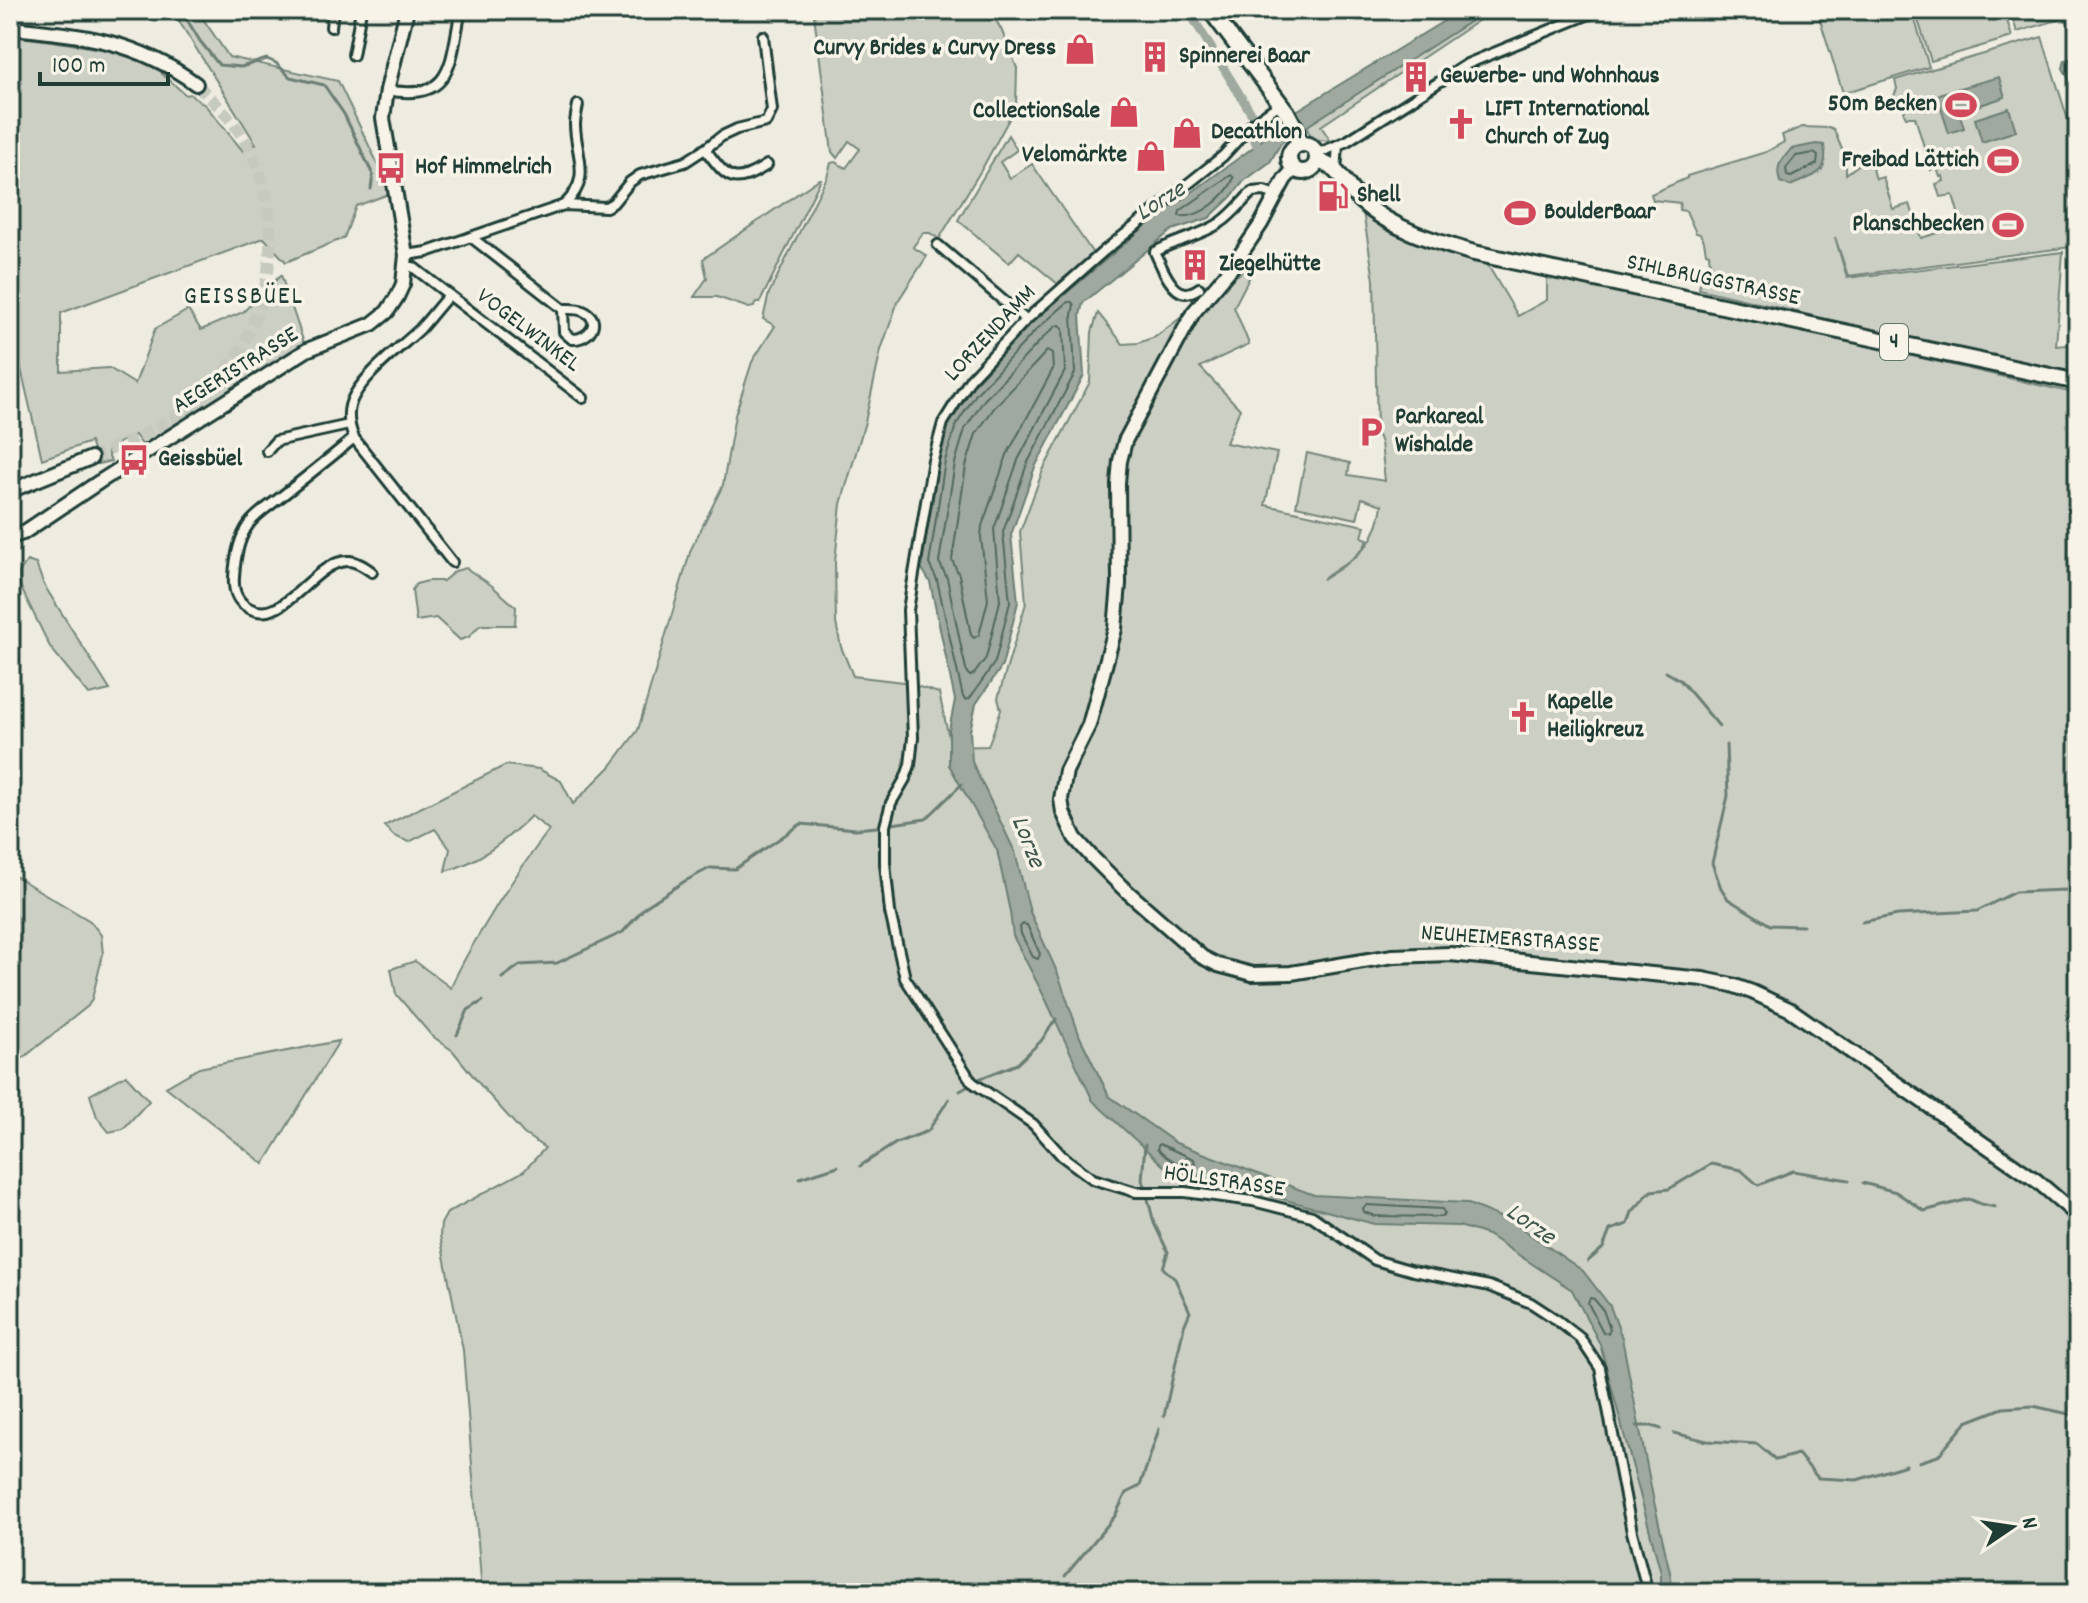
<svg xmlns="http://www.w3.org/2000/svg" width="2088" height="1603" font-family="Dekko,sans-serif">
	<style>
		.green { fill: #cccfc4; stroke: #76867c; stroke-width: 2 }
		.water { fill: #9fa99f; stroke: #6c7e74; stroke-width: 2 }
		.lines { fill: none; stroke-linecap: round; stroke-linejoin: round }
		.shore { stroke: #52685f; stroke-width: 2 }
		.stream { stroke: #6c7e74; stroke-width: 3 }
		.canal { stroke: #9fa99f; stroke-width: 9 }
		.secondary-tunnel { stroke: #c5c9be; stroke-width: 12; stroke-dasharray: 12 6; stroke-linecap: butt }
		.street-casing { stroke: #1f3d34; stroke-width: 14 }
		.secondary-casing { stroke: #1f3d34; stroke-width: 18 }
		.primary-casing { stroke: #1f3d34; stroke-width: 20 }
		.street { stroke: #f7f3e8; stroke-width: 8 }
		.secondary { stroke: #f7f3e8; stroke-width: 12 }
		.primary { stroke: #f7f3e8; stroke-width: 14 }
		.labels { text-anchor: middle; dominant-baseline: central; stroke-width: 7; stroke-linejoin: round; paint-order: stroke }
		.shield { fill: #f7f3e8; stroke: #60746a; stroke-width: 2 }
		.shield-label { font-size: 22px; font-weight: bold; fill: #1f3d34 }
		.poi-label { font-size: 24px; font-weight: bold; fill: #1f3d34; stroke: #f7f3e8; text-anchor: start }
		.street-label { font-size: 24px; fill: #1f3d34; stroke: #f7f3e8 }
		.water-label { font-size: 26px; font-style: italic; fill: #3f584f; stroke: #f7f3e8 }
		.neighbourhood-label { font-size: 26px; letter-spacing: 2px; fill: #1f3d34; stroke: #f7f3e8 }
	</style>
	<rect width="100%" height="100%" fill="#eeece1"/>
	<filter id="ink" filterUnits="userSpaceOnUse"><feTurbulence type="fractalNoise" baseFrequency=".0125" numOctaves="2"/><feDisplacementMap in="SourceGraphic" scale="16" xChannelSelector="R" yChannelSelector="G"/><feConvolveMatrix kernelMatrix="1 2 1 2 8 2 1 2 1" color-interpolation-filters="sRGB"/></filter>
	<g filter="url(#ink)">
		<g class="green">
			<path d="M172,10h25l32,47 109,24 49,102 2,11 -33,12 -12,32 -58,24 -22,-24 -203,75v58l48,-3 26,16 20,-55 33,-19 13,20 42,-18 38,-37 24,71 -128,87 -34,13 -8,-11 -27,13v7l3,6 -13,3 -8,-22 -48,17 -24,-103 -8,-11v-309l42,5 61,10 47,17 2,6 24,21 4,-1 16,12 37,45 13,-7z"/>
			<path d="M817,10h173l11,19 16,39 -1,38 -33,61 -44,72 -9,-6h-7l-10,14 14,9 -29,45 -17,49 -16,72 -24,82 -6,58 1,61 5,24 12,29 50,6 36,11 12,54 37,-1 13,-36 -3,-12 28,-95 -6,-71 23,-62 47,-88 2,-50 6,-19 25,31 15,-1 17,-6 104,-78 -25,48 15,37 -49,23 40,42 -14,34 51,10 -12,52 100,21 -3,11 6,2c-8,20 -31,28 -46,41 33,-21 54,-32 60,-75l-20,-7 -5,21 -61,-13 11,-53 43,10 -2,12 37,6 -4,-38 -4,-10 -3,-153 -11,-68 45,27 78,23 32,54 29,-16v-24l148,30 383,88v1199h-1596l-19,-243 -23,-114 1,-12 6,-11 77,-42 21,-23 -21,-14 -42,-47 -29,-36 -22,-16 -35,-41 -5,-25 24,-8 36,27c7,-19 18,-37 29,-55 21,-36 44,-70 69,-103l-18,-14c-24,23 -52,47 -86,55l5,-22 -15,-20 -26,13 -15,-6 -10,-10 122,-61 33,4 22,12 12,23 37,-37 28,-37 53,-181 32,-64 12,-70 17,-53 23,-36 -12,-7 6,-26 58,-116 4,-14 4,-1 11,6 14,-19 -11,-8 -12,17 -5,-6 -18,-137z"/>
			<path d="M1488,10h6l-173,116 9,14c-12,2 -20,-2 -24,-14z"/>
			<path d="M1817,10h95l17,57 -86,26z"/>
			<path d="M1915,10h89l8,27 -81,24z"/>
			<path d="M2010,10h68v4l-61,18z"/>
			<path d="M2042,37l32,102 4,-1v108l-230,30 -13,-39 12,41 216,-26 -7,94 22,-2v34l-379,-89 2,-11h8l5,-3 -2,-10h-2l-1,-11 -3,-1 -2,-12 -4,-7 -4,-1 -10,-22 -7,-1 1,-7 -27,-3 -2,-6 36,-16v-2l79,-24 18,-10 -2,-7 20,-8 27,1 5,2 12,29v15l23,-17 7,22 7,-2 10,32 17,-5 11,34 41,-12 -9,-31 -13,2 -4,-13 8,-3 -1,-5 -3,1 -4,-12 -5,5 -16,-53h-9l-2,-4 3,-11 -14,-4 4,-9 -2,-9z"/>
			<path d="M1008,135l9,15 -17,12 10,16 22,-14 60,88 -2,5 -31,25v3l-40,-33 -10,11 -51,-43z"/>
			<path d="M819,179h2l-61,123h-4l-2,5 -5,1 -32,-11h-23l13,-19 -4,-19z"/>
			<path d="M27,561l9,3 8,21 66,105 -21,5 -39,-48 -29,-59 -3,-14z"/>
			<path d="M466,568l25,17 25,22 -1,18h-35l-11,12 -9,3 -24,-22 -20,3 -4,-31 4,-6 12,-3h15l12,-10z"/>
			<path d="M10,873l80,48 11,14 2,19 -11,45 -4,7 -70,56 -8,3z"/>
			<path d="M339,1041l-75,123 -98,-77 33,-19z"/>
			<path d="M126,1075l23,26 -26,28 -14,3 -12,-15 -7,-22z"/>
		</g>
		<g class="water">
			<path d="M1462,10h26l-207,133 -11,19 -26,19 -13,16 -22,21 -37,12 -89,73 -3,12 4,60 -49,92 -24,68 7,67 -16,64 -26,38 -6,27 2,31 43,90 15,60 28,62 22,63 29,59 67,47 138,52 152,8 48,20 69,48 27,35 12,32 31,159 18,80 1,16h-11v-20l-61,-229 -28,-54 -84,-55 -29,-9 -85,-2 -209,-57 -72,-66 -47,-101 -33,-64 -3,-24 -13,-62 -48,-85v-35l6,-30 -25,-118 -9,-15 16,-108 12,-38 21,-32 60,-65 113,-96 108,-79 47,-39z"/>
			<path d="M2078,58v55l-6,-28 -9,-17 2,-8z"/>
			<path d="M1999,77l6,20 -46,15 5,16 -15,5 -12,-37 5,-3z"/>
			<path d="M2009,108l7,23 -34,11 -7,-23z"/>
			<path d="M1816,144l8,1c6,31 -9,29 -34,41l-10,-4c-5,-17 1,-20 11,-33z"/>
		</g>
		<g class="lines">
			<g class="shore">
				<path d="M1814,153l4,3 -1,8 -26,13 -4,-1 -1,-8 10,-12z"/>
				<path d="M1231,175l3,3c-8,19 -34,41 -55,38l1,-5z"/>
				<path d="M1068,302h4l2,3 -2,10 3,58 -48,91 -24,68 7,70 -15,60 -25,36 -4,2 -3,-3 -26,-117 -8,-16 16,-103 11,-36 20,-31 60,-64z"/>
				<path d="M1060,325l3,3 2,43 -47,89 -24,69 6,72 -14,57 -12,16 -4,2 -3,-3 -4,-17 -16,-78 -8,-16 16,-99 10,-34 19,-29 59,-62 13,-12z"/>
				<path d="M1047,351l5,3 1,15 -46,86 -25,71 -1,11 7,63 -9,35 -5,3 -3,-3 -12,-60 -7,-15 14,-94 10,-32 18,-26z"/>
				<path d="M1023,924l4,1 13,29 -2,5 -5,-2 -12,-23 -1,-7z"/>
				<path d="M1159,1144l35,15 1,5c-13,4 -28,-5 -38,-15z"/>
				<path d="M1367,1205l75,4 3,5 -3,3 -67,-1 -11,-4 -1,-4z"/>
				<path d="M1590,1298l4,1 9,11 7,19 -2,4 -5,-1 -15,-29z"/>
			</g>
			<g class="stream">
				<path d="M181,10l19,31 19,24 22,2 26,-8 9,4 14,14 34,8 20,29 29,61 -2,14"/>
				<path d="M1666,672l14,8 39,46"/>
				<path d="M1726,745l2,51 -16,67 9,25 7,11 42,26 33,1"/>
				<path d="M892,824l34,-5 36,-35"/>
				<path d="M1862,922l36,-7 79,-4 38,-19 50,-2 13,12"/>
				<path d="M502,978l18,-13 37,-2 66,-31 22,-25 40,-26 25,-13 25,1 66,-45 55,5 21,-2"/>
				<path d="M457,1035l11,-25 15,-9"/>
				<path d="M979,1079l38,-15 24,-23 15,-22"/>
				<path d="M960,1091l7,-4"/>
				<path d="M860,1166l36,-23 32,-12 21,-32"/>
				<path d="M800,1178l38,-12"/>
				<path d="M1863,1183l33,9 28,19 45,-12 12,5 14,3"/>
				<path d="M1144,1185l-2,-5 3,-35"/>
				<path d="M1148,1199l6,24 14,29 -5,16 12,11 15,33 -6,14 -20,90"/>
				<path d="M1588,1261l15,-13 7,-18 18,-6 4,-12 19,-21 18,-2 42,-25 30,6 17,15 35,-14 56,9"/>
				<path d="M1637,1426h15l9,3"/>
				<path d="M1674,1433l33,8 50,3 19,16 22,-6 20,24 39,2 49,-15"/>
				<path d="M1919,1462l19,-6 29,-34 36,-14 30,-2 36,8"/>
				<path d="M1065,1576l50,-60 11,-23 14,-7 19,-57"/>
			</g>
			<g class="canal">
				<path d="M1188,10l63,103"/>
				<path d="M1260,150l-6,-11 2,-7 4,-4 31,-4"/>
			</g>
			<path class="secondary-tunnel" d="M91,458c36,-16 76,-32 107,-58 70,-61 93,-165 52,-250 -13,-26 -33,-46 -54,-66"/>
			<defs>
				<g id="street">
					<path d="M331,27l2,-17"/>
					<path d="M353,55l8,-45"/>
					<path d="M387,90c68,13 63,-30 74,-80"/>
					<path d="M1281,103l-27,19 -31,34 -119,95 -78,69 -55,58 -28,45 -10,37 -25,150 5,128 -3,27 -5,14 -14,24 -6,23v37l5,49 15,66 67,104 61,42 29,32 31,23 43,13h49l68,9 59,15 63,44 38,11 76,15 42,17 26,17 23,18 20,30 32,164 16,61"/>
					<path d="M705,149c23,30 27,38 62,16"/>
					<path d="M1317,154l30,-13 120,-77 132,-54"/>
					<path d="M1336,172l2,-27"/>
					<path d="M564,205c29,-27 12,-47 11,-80 0,-7 2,-14 3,-20"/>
					<path d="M471,237l92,72 1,23 8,7c18,1 31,-20 11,-28 -6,-3 -13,-2 -20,-2"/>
					<path d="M938,245l88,75"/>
					<path d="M406,255l21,-3 137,-47 42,2 7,-4 17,-21 10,-7 45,-13 20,-13 17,-13 15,-7 29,-7 6,-12 -9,-74"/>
					<path d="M405,267h8l170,131"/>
					<path d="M1199,288c-3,2 -9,5 -13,5 -15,0 -26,-30 -31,-41 21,-12 45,-16 65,-29 12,-8 22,-21 32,-31l12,-1 12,4"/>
					<path d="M354,438l98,124"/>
					<path d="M267,451l9,-10 73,-16"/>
					<path d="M372,572c-7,-5 -14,-10 -22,-11 -36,-3 -65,67 -101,47 -12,-6 -16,-18 -15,-31 1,-18 4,-38 15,-53 8,-11 22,-19 33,-28 24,-19 48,-38 72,-58 -6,-14 -8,-28 0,-42 13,-24 46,-48 66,-67 10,-11 19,-23 29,-34"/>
				</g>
				<g id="secondary">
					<path d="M10,28c72,7 126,12 186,56"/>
					<path d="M1294,169l-9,10 -24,45 -29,43 -39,46 -68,128 -5,20 -2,22 1,101 -4,45 -26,96 -23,46 -5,28 2,13 12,26 16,18 31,31 80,70 16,8 34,9 39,-1 102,-17 57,-2 253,25 29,6 20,7 39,18 246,171 41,35"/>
					<path d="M10,491l81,-33"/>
					<path d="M10,537l13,-4 76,-51 208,-132 65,-26 15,-12 10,-15 6,-13 3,-29 -23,-137 4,-28 20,-80"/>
				</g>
				<g id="primary">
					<path d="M1210,10l77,102 9,17 3,15"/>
					<circle cx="1303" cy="158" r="14"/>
					<path d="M1318,161c24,7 27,27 44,41 32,28 72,39 112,51l604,129"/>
				</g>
			</defs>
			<use href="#street" class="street-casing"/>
			<use href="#secondary" class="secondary-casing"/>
			<use href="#primary" class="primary-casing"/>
			<use href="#street" class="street"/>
			<use href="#secondary" class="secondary"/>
			<use href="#primary" class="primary"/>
		</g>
	</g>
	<defs>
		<symbol id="shop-bare" viewBox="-9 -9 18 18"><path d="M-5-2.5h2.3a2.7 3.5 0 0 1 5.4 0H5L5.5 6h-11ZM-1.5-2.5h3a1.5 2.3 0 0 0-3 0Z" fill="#d1495b" stroke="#f7f3e8" stroke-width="2.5" paint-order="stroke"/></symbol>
		<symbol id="building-bare" viewBox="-9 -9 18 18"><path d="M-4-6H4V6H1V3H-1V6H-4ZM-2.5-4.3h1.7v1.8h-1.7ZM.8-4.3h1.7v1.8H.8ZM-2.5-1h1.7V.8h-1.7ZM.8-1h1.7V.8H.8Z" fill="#d1495b" stroke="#f7f3e8" stroke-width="2.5" paint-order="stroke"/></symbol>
		<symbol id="stadium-bare" viewBox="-9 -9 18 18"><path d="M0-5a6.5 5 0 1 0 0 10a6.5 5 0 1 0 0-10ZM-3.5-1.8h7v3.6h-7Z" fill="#d1495b" stroke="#f7f3e8" stroke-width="2.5" paint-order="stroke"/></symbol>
		<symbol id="church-bare" viewBox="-9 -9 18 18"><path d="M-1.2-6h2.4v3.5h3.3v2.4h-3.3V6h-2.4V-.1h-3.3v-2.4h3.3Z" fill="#d1495b" stroke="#f7f3e8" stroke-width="2.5" paint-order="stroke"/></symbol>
		<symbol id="bus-bare" viewBox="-9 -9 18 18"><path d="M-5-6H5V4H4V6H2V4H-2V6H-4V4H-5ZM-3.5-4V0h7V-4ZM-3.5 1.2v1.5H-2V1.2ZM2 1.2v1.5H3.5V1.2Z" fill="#d1495b" stroke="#f7f3e8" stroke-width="2.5" paint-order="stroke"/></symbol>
		<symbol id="fuel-bare" viewBox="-9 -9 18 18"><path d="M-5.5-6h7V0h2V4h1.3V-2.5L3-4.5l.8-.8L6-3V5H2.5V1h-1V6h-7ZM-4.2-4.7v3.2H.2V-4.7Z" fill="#d1495b" stroke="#f7f3e8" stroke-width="2.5" paint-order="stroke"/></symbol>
		<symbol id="parking-bare" viewBox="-9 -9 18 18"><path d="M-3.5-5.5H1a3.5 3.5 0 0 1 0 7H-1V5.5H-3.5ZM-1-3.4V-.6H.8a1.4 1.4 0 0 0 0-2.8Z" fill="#d1495b" stroke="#f7f3e8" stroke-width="2.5" paint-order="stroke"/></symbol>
	</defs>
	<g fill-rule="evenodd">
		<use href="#shop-bare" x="1058" y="27" width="44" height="44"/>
		<use href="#building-bare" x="1133" y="35" width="44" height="44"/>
		<use href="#building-bare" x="1394" y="55" width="44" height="44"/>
		<use href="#stadium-bare" x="1939" y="83" width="44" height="44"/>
		<use href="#shop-bare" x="1102" y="90" width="44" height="44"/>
		<use href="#church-bare" x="1439" y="102" width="44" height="44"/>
		<use href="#shop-bare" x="1165" y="111" width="44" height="44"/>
		<use href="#shop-bare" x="1129" y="134" width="44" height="44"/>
		<use href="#stadium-bare" x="1981" y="139" width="44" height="44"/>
		<use href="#bus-bare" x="369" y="146" width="44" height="44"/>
		<use href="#fuel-bare" x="1311" y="174" width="44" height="44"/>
		<use href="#stadium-bare" x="1498" y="191" width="44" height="44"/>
		<use href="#stadium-bare" x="1986" y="203" width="44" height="44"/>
		<use href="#building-bare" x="1173" y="243" width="44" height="44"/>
		<use href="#parking-bare" x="1349" y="410" width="44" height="44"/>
		<use href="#bus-bare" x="112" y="438" width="44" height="44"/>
		<use href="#church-bare" x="1501" y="695" width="44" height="44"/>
	</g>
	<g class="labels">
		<rect class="shield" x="1880" y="324" width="28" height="36" rx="6"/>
		<g class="shield-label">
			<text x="1894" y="342">4</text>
		</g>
		<g class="poi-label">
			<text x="1056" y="49" text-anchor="end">Curvy Brides &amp; Curvy Dress</text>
			<text x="1179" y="57">Spinnerei Baar</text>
			<text x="1440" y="77">Gewerbe- und Wohnhaus</text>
			<text x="1937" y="105" text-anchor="end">50m Becken</text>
			<text x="1485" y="110">LIFT International<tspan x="1485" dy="28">Church of Zug</tspan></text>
			<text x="1100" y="112" text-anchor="end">CollectionSale</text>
			<text x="1211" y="133">Decathlon</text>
			<text x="1127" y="156" text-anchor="end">Velomärkte</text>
			<text x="1979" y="161" text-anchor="end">Freibad Lättich</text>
			<text x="415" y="168">Hof Himmelrich</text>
			<text x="1357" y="196">Shell</text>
			<text x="1544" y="213">BoulderBaar</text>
			<text x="1984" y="225" text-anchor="end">Planschbecken</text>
			<text x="1219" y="265">Ziegelhütte</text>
			<text x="1395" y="418">Parkareal<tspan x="1395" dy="28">Wishalde</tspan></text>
			<text x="158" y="460">Geissbüel</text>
			<text x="1547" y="703">Kapelle<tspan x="1547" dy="28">Heiligkreuz</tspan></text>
		</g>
		<g class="street-label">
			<text transform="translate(1713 281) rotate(12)">SIHLBRUGGSTRASSE</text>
			<text transform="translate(528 331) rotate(37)">VOGELWINKEL</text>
			<text transform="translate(991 334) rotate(-47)">LORZENDAMM</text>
			<text transform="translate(236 371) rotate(-32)">AEGERISTRASSE</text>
			<text transform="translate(1510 940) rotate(4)">NEUHEIMERSTRASSE</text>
			<text transform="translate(1224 1182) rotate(8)">HÖLLSTRASSE</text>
		</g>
		<g class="water-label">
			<text transform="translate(1161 202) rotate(-32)">Lorze</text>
			<text transform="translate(1027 842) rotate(69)">Lorze</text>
			<text transform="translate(1530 1225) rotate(35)">Lorze</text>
		</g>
		<g class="neighbourhood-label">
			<text x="244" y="297">GEISSBÜEL</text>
		</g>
	</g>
	<rect width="2088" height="1603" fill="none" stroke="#f7f3e8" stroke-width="40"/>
	<rect x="20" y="20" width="2048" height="1563" fill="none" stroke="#1f3d34" stroke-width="3" filter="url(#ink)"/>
	<g transform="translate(2012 1527) rotate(77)" stroke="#f7f3e8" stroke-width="6" paint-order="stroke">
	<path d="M0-6L14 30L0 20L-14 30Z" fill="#1f3d34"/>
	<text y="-12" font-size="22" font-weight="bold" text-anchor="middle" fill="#1f3d34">N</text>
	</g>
	<path d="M40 72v12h128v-12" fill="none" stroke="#1f3d34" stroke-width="4"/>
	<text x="52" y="72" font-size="24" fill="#1f3d34" stroke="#f7f3e8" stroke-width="6" paint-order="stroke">100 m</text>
</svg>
